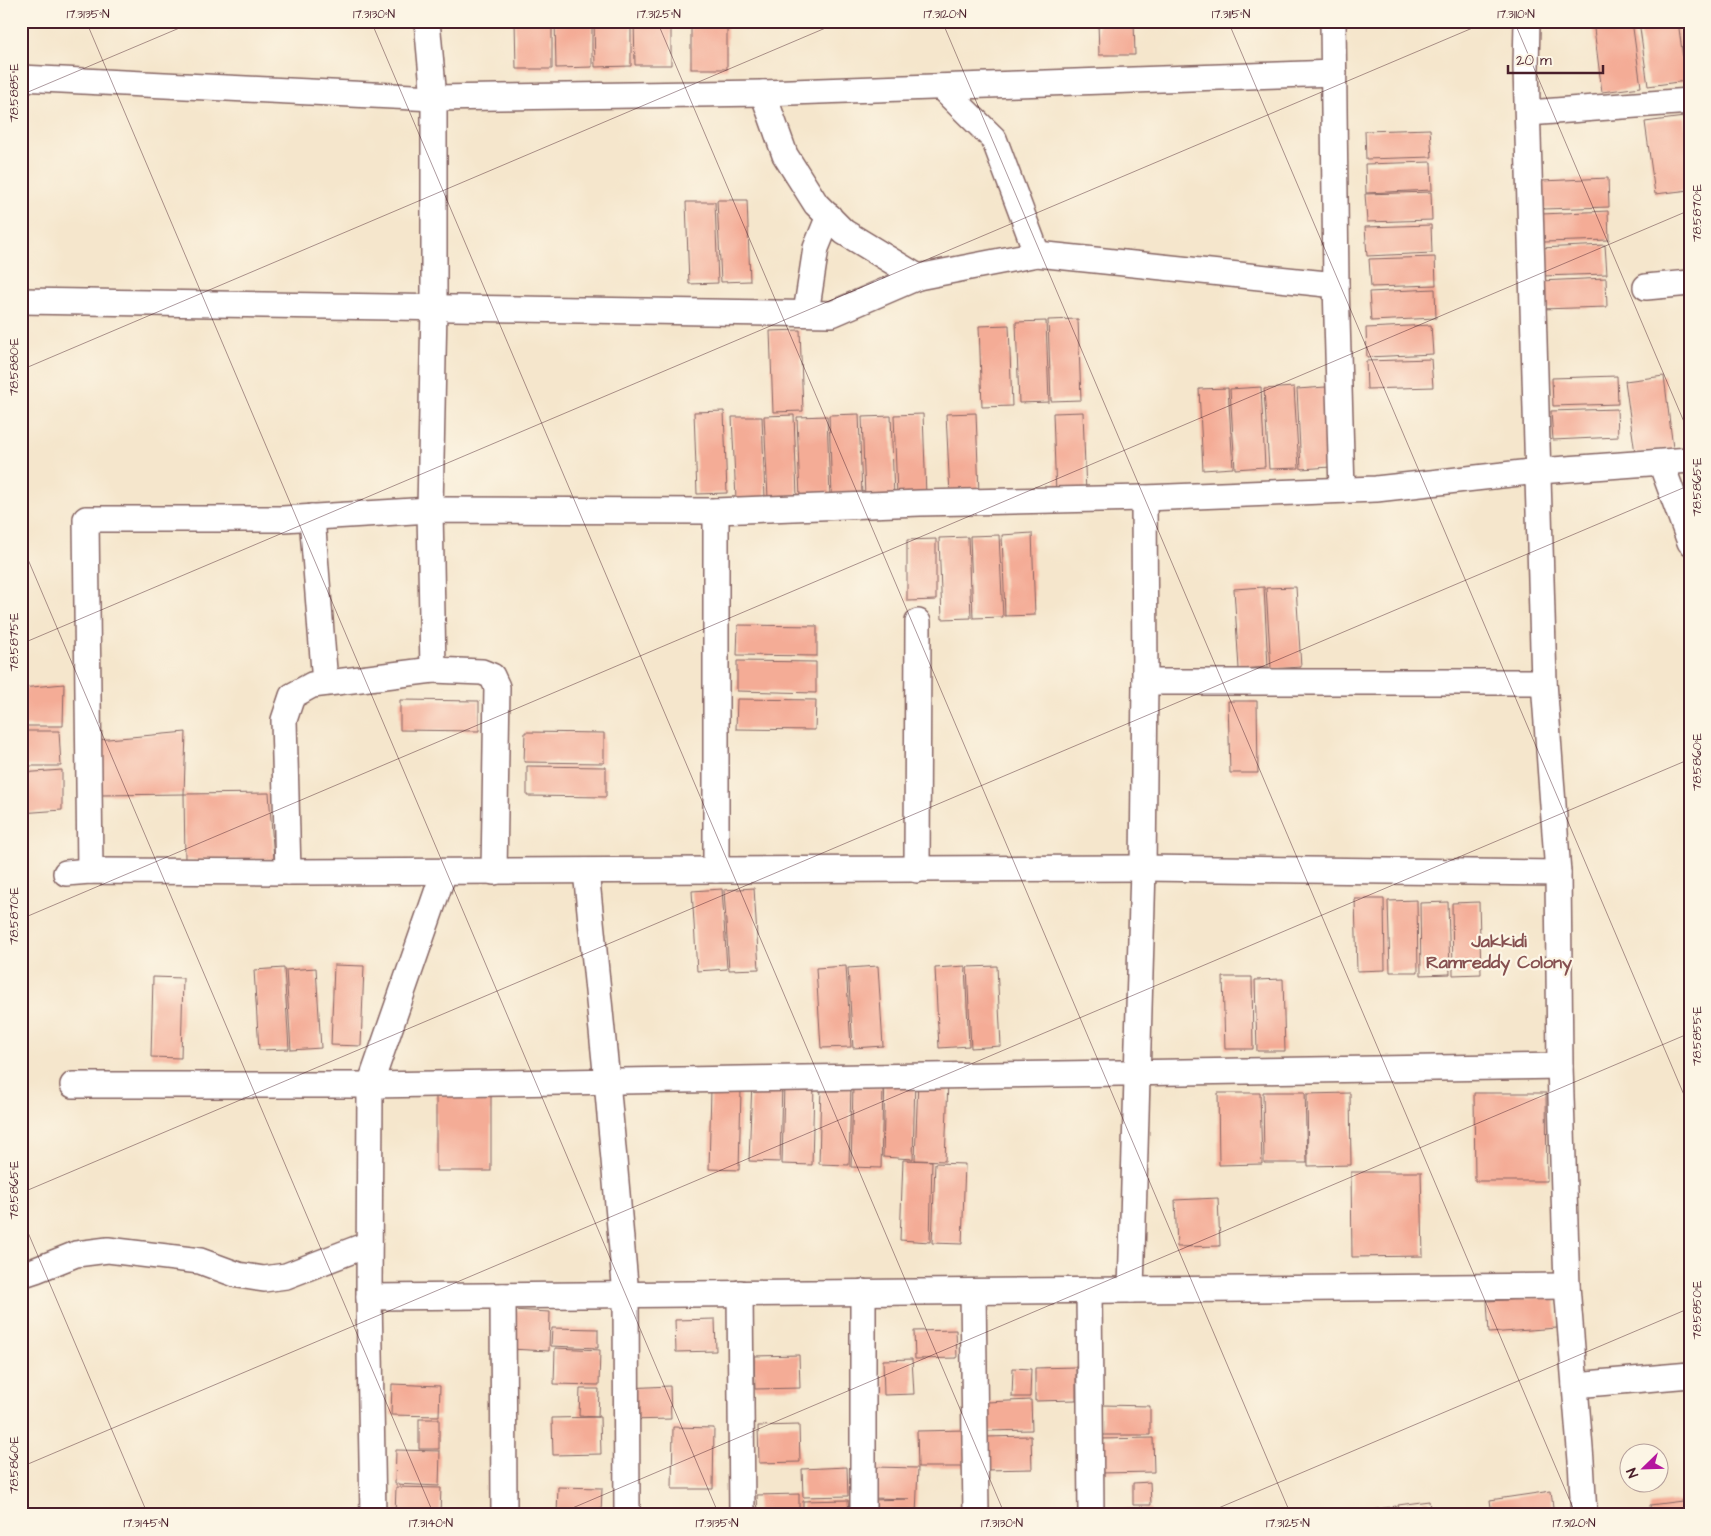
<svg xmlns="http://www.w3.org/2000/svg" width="1711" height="1536" font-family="'Architects Daughter',sans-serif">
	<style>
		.building { fill: #f4ac96 }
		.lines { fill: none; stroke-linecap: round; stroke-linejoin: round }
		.street-casing { stroke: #866563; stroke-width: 28 }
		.street { stroke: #fff; stroke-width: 25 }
		.ticks { fill: none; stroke: #4a1f2b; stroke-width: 1; stroke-opacity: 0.45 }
		.labels { text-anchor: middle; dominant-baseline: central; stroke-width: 4.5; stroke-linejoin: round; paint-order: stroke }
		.neighbourhood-label { font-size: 18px; font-weight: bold; fill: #865050; stroke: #fcf5e5 }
		.neatline { fill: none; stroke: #4a1f2b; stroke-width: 2 }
		.ticks-label { font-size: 12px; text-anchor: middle; fill: #4a1f2b }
	</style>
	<rect width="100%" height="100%" fill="#fcf5e5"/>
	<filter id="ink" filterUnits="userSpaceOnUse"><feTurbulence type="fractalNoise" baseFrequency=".02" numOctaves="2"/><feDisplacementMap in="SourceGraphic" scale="10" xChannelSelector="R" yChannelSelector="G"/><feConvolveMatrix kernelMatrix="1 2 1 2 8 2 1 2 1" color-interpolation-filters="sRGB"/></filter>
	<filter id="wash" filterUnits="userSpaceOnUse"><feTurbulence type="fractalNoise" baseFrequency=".0096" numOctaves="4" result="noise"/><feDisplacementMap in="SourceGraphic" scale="20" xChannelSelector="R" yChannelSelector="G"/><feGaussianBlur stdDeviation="1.12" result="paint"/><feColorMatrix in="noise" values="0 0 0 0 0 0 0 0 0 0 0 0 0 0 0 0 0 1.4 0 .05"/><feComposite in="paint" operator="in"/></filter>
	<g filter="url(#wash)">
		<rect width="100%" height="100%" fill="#f5e6cc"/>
		<g id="blocks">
			<g class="building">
				<path d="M515,21h37v48h-36z"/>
				<path d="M555,21h37v46l-36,1z"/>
				<path d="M594,21h37v45l-36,1z"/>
				<path d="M634,21h37v44h-36z"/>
				<rect x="691" y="21" width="36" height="48"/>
				<path d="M1098,21h36l1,34h-36z"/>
				<path d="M1593,21h39l9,66 -39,5z"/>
				<path d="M1639,21h39l8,60 -38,5z"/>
				<path d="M1684,117l6,46v27l-35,4 -10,-72z"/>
				<path d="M1430,129l2,28 -66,2 -1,-28z"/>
				<path d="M1431,162l1,28 -66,3 -1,-29z"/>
				<path d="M1608,178l1,29 -66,2 -1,-28z"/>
				<path d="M1431,192l1,28 -65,2 -2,-28z"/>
				<path d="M717,200h30l3,81 -29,1z"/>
				<path d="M686,202h29l3,81 -29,1z"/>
				<path d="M1608,211l1,29 -65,2 -2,-28z"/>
				<path d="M1431,225l1,28 -65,3 -2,-29z"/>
				<path d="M1605,245l2,29 -66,2 -1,-28z"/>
				<path d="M1435,257l1,28 -65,2 -2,-28z"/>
				<path d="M1606,278l1,29 -66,2 -1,-28z"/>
				<path d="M1435,289l1,29 -65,3 -2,-29z"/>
				<path d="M1078,319l3,81 -30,1 -3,-81z"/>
				<path d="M1046,321l3,81 -30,1 -3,-81z"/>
				<path d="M1009,325l3,81 -30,1 -3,-81z"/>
				<path d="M1431,325l2,29 -66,3 -1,-29z"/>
				<path d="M800,330l3,81 -30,1 -3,-81z"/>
				<path d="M1431,359l2,28 -66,2 -1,-28z"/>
				<path d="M1617,376l1,28 -65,2 -1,-28z"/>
				<path d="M1664,376l9,72 -38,5 -10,-72z"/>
				<path d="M1261,387l4,80 -30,2 -5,-80z"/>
				<path d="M1294,387l5,81 -30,1 -5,-80z"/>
				<path d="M1326,387l5,80 -30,2 -4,-80z"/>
				<path d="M1228,388l5,80 -30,2 -4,-81z"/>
				<path d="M1617,409l1,28 -65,3 -2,-29z"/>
				<path d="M724,411l3,82 -30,1 -3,-82z"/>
				<path d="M1083,412l3,82 -30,1 -3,-82z"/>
				<path d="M976,413l3,81 -29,1 -4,-81z"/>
				<path d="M859,414l3,81 -30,1 -3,-81z"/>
				<path d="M923,414l3,82 -29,1 -3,-82z"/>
				<path d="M794,415l3,81 -29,2 -4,-82z"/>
				<path d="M827,416l3,81 -30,2 -3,-82z"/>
				<path d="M891,416l3,81 -29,1 -3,-81z"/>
				<path d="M732,417h30l3,81 -29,1z"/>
				<path d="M1032,533l3,82 -30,1 -3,-81z"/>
				<path d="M999,535l4,82 -30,1 -3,-82z"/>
				<path d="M968,537l3,81 -29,1 -3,-81z"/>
				<path d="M936,539v61l-29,1v-61z"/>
				<path d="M1264,587l4,80 -29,2 -5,-80z"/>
				<path d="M1296,587l5,80 -30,2 -5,-81z"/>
				<path d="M738,625l79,1v30l-80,-1z"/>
				<path d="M737,661l79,1v31l-79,-2z"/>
				<path d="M64,684l-1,42h-42v-38z"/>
				<path d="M737,699l79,1 -1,30 -79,-1z"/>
				<path d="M400,700l79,1v30l-79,-1z"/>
				<path d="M1228,701h29l1,72h-28z"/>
				<path d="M21,731h38l2,35h-40z"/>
				<path d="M186,732l-2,62 -84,1 -3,-55z"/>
				<path d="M525,732l79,1v30l-80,-1z"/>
				<path d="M527,766l79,1v30l-79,-1z"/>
				<path d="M62,770v40l-41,3v-40z"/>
				<path d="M269,793l5,66 -89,1 -1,-66z"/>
				<path d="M754,888l5,81 -30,1 -5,-80z"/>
				<path d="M722,889l5,80 -30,2 -5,-80z"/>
				<path d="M1355,899h29l1,71 -28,1z"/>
				<path d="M1417,900l1,72h-28l-2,-71z"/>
				<path d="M1448,902l2,72 -29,1 -1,-72z"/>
				<path d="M1479,902l2,72 -28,1 -1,-72z"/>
				<path d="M334,965l30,1 -3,80 -30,-1z"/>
				<path d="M846,966l5,81 -30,1 -5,-80z"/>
				<path d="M878,966l5,80 -30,2 -5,-80z"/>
				<path d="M965,966l4,80 -30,2 -4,-80z"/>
				<path d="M997,966l4,80 -30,2 -4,-81z"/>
				<path d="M284,968l5,81 -30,1 -5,-80z"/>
				<path d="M316,968l5,80 -30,2 -5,-80z"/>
				<path d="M153,977l30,1 -2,80 -30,-1z"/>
				<path d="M1223,977h29l1,72h-28z"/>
				<path d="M1283,979l2,72h-28l-2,-71z"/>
				<path d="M885,1077l30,1 -2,81 -30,-2z"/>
				<path d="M918,1080l30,1 -3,80 -30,-1z"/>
				<path d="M752,1081l30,1 -2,80 -31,-1z"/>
				<path d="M784,1084l30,1 -2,80 -30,-1z"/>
				<path d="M821,1084l30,1 -2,80 -30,-1z"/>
				<path d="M853,1087l30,1 -2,80 -30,-1z"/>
				<path d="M711,1089l30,1 -2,80 -30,-1z"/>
				<path d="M1263,1092h42l2,71h-43z"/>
				<path d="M1218,1093h42l2,71 -43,1z"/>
				<path d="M1350,1093l1,72 -43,1 -1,-72z"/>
				<path d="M1474,1093h72l1,88h-72z"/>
				<rect x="436" y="1095" width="55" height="76"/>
				<path d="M903,1160l29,1 -2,81 -30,-2z"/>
				<path d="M935,1163l30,1 -3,80 -30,-1z"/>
				<path d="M1351,1172h70l2,84 -71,1z"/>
				<path d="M1218,1198l2,48 -43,1 -2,-47z"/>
				<path d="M1555,1297l2,31 -68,5 -2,-32z"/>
				<path d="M511,1310l39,2 -1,39 -39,-2z"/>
				<path d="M715,1319l1,32 -40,1 -1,-32z"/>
				<path d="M552,1328l46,1v19l-47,-2z"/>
				<path d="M956,1330l1,28 -42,1 -1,-28z"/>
				<path d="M555,1348l45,2 -1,35 -45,-1z"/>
				<path d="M799,1355l1,33 -45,1 -1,-33z"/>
				<path d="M912,1359l2,35 -30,1 -1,-35z"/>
				<path d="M1076,1367v33l-41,1v-33z"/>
				<path d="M1013,1368l18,1 -1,28h-18z"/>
				<path d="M392,1384l48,2 -1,30 -48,-1z"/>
				<path d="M670,1386l1,33 -43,1 -1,-32z"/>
				<path d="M580,1389h19l-1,28 -19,-1z"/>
				<path d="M1031,1400l1,30 -45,1v-29z"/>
				<path d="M1103,1405l47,1v29h-48z"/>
				<path d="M600,1417l1,37 -48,1 -1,-37z"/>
				<rect x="419" y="1419" width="20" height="30"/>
				<path d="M799,1425l1,37 -41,1 -1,-37z"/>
				<path d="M673,1427l41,1 -1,61h-41z"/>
				<path d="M966,1430v37h-48l-1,-36z"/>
				<path d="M1031,1436l1,33 -46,1 -1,-33z"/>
				<path d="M1153,1438l1,34 -54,1 -1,-34z"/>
				<path d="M396,1450l44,1 -1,35 -44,-2z"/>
				<path d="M847,1467l1,29 -45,1 -1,-28z"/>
				<path d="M874,1467l44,1 -2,47h-47v-15l41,-1 -37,-1z"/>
				<path d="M1150,1482l1,23h-18v-22z"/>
				<path d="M396,1487l45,1 -1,27h-45z"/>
				<path d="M558,1487l44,1 -1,27h-44z"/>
				<path d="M1551,1491l3,24h-62l-2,-15z"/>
				<path d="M799,1494v21h-41l-1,-20z"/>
				<path d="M848,1500l1,15h-46v-14z"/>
				<path d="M1690,1500v15h-39l-1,-10z"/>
				<path d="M1429,1501l2,14h-31l-2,-10z"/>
				<path d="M1396,1506l2,9h-32v-4z"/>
				<path d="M1151,1508v7h-49v-6z"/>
				<path d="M1364,1510v5h-28v-2z"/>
			</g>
		</g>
	</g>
	<g filter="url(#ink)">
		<use href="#blocks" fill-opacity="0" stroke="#866563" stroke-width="1"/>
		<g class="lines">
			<defs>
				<g id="street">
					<path d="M427,21l7,77v209l-4,203 3,160 49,2 10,4 5,11 -3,185"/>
					<path d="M1333,21l3,264 6,205"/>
					<path d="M1527,21l-1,47 18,614 14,191 2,193 7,220 14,175 3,54"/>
					<path d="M21,78l413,20 329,-5 571,-20"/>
					<path d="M941,87l53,52 43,115"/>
					<path d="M763,93l22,62 31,49 28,28 74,45"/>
					<path d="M1528,113l162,-12"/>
					<path d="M1646,287l44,-4"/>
					<path d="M21,301l811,13 86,-37 119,-23 299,31"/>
					<path d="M806,313l10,-65 13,-32"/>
					<path d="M1661,463l29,79"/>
					<path d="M312,517l13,166"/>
					<path d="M1145,682h399"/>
					<path d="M716,870v-359"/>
					<path d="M917,870l1,-248"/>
					<path d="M90,871l-4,-352h197l147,-9 286,1 204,-8 224,-5 232,-9 163,-18 151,-11"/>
					<path d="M586,871l21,210 19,214 1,220"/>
					<path d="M288,872l-4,-152 8,-24 20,-11 121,-15"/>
					<path d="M66,873l24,-2 198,1 855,-4 415,5"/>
					<path d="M73,1085h297l1190,-19"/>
					<path d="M21,1275l15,-5 40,-16 32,-4 92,11 38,14 26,4 22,-3 83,-32"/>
					<path d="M1089,1290l2,225"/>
					<path d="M1131,1290l12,-422 2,-186 -1,-184"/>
					<path d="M863,1292v223"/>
					<path d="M973,1292l3,223"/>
					<path d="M740,1293l2,222"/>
					<path d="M503,1296l1,219"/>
					<path d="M369,1297l1198,-11"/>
					<path d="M1575,1385l115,-10"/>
					<path d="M373,1515l-4,-218 1,-212 74,-213"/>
				</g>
			</defs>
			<use href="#street" class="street-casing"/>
			<use href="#street" class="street"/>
		</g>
	</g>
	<path class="ticks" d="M86,21l633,1494M371,21l634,1494M657,21l634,1494M942,21l634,1494M1228,21l462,1088M1514,21l176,415M21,95l175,-74M21,370l821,-349M21,543l413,972M21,644l1468,-623M21,919l1669,-709M21,1193l1669,-708M21,1216l127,299M21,1467l1669,-708M556,1515l1134,-482M1202,1515l488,-207"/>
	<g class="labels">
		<g class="neighbourhood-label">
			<text x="1499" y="941">Jakkidi<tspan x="1499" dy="21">Ramreddy Colony</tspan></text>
		</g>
	</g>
	<rect width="1711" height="1536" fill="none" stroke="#fcf5e5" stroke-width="55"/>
	<g transform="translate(1644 1468) rotate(247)"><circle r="24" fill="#fcf5e5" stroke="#b59f9b"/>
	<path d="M0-4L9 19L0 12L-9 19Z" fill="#b5179e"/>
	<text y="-8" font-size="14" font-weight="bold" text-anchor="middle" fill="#4a1f2b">N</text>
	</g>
	<path d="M1508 65v8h95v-8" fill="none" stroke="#4a1f2b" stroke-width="2.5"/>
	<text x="1516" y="65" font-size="15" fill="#4a1f2b" stroke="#fcf5e5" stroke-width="4" paint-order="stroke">20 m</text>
	<rect x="28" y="28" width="1656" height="1480" class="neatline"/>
	<g class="ticks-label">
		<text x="88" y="18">17.3135°N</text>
		<text x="374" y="18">17.3130°N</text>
		<text x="659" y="18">17.3125°N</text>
		<text x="945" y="18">17.3120°N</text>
		<text x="1231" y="18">17.3115°N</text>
		<text x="1516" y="18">17.3110°N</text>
		<text transform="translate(14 93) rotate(-90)" y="4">78.5885°E</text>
		<text transform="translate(1697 213) rotate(-90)" y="4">78.5870°E</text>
		<text transform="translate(14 367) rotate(-90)" y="4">78.5880°E</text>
		<text transform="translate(1697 487) rotate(-90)" y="4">78.5865°E</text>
		<text transform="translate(14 642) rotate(-90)" y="4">78.5875°E</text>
		<text transform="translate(1697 762) rotate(-90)" y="4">78.5860°E</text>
		<text transform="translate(14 916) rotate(-90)" y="4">78.5870°E</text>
		<text transform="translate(1697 1036) rotate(-90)" y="4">78.5855°E</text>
		<text transform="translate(14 1190) rotate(-90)" y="4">78.5865°E</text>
		<text transform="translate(1697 1310) rotate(-90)" y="4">78.5850°E</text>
		<text transform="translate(14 1465) rotate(-90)" y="4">78.5860°E</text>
		<text x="146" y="1527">17.3145°N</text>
		<text x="431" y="1527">17.3140°N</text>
		<text x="717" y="1527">17.3135°N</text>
		<text x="1002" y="1527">17.3130°N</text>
		<text x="1288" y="1527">17.3125°N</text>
		<text x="1574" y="1527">17.3120°N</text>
	</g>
</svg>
